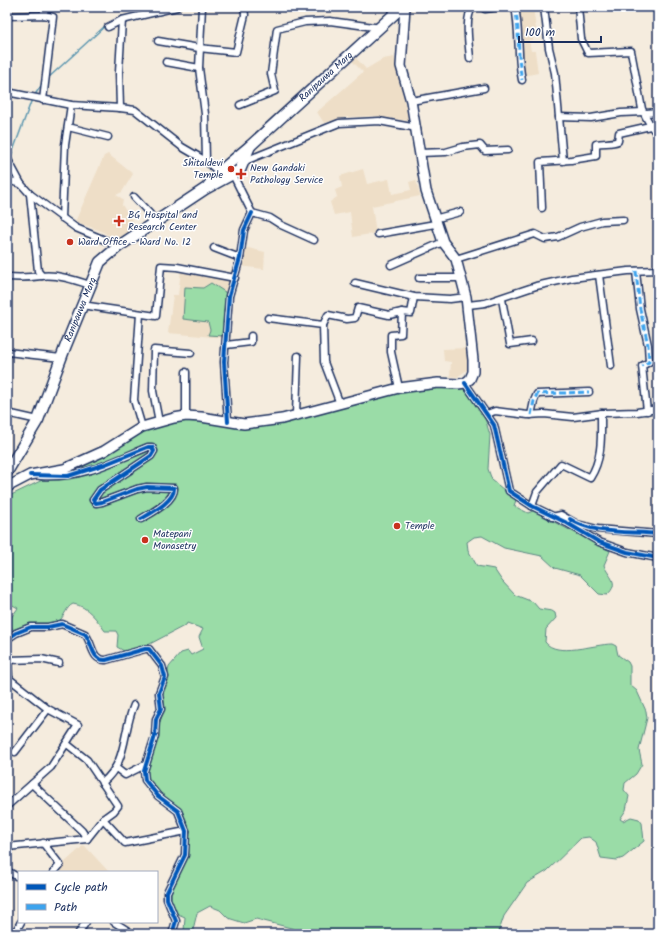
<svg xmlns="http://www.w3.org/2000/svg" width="665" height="941" font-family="Kalam,sans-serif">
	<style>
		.built { fill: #eedec7 }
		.green { fill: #9adca7; stroke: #5a8682 }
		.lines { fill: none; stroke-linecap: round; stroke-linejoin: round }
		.stream { stroke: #5e97b0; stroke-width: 1.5 }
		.street-casing { stroke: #1b2f5e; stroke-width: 9 }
		.secondary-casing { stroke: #1b2f5e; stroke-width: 12 }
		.primary-casing { stroke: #1b2f5e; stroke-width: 13 }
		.street { stroke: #fff; stroke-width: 6 }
		.secondary { stroke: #fff; stroke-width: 9 }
		.primary { stroke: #fff; stroke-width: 10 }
		.quiet { stroke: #3da3ed; stroke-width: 3; stroke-dasharray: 6 3; stroke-linecap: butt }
		.cycleway-casing { stroke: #fff; stroke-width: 6 }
		.cycleway { stroke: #0057b8; stroke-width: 4 }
		.poi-dot { fill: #c8321e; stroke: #fff; stroke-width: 1.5 }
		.labels { text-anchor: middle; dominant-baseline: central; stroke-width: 3; stroke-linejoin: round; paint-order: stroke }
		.street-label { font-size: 10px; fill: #1b2f5e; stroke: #fff }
		.poi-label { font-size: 10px; fill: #1b2f5e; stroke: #fff; text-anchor: start }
	</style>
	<rect width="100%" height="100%" fill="#f5ecde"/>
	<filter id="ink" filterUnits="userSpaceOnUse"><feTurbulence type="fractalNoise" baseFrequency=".025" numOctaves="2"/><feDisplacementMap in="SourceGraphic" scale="8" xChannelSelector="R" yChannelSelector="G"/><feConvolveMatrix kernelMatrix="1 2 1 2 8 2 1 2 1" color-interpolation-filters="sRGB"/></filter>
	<g filter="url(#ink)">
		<g class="built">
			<path d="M517,7h16l3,22 -3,1v10h-4l2,11h4l3,22 -15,3z"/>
			<path d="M394,57l15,64 -34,-5 -28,1 -23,6 -7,-11 46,-40 -11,-11 4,-3 10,11 17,-10z"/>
			<path d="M108,154l25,20 -11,18 -6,3 7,4 -1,6 15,23 -16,14 -22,-12 -24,-8 29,-66z"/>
			<path d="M363,169l4,15 22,-5 3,15 19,-4 -2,-8 7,-2 4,16 -48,10 4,27 -23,4 -3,-25 -16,3 -4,-13 7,-5 -2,-7 7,-3 -2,-11z"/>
			<path d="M244,247l21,5 -1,17 -24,-3z"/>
			<path d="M181,270l52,8 -9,60 -56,-5 5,-38h5z"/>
			<path d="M468,348l-1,22 -10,7 -7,-1 1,-14 -7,-1 -1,-12z"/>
			<path d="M84,845l25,27h-55z"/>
		</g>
		<g class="green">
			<path d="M211,283l14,9 2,7 -4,37 -15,-1 2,-5 -2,-8 -25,-3 2,-32 18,1z"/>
			<path d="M423,387h29l12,2 20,26 6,20 -2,34 4,11 24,20 -2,6 14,7 5,-2 77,40 -6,14c4,12 17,17 3,30l-8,-1 -19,-19 -25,-7 -13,-12 -38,-8 -22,-12 -8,1 -7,5 1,8 9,16 17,3 8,12 13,14 18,7 6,7 13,2 3,2 1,5 -10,11 -1,13c12,16 49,2 67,2l4,2 2,9 10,7 2,4v19l7,6 9,20 1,7 -8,32 3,14 -6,10 -11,9 -1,7 5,6 -3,14 -6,9 3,2 8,-4 8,2 3,4 2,18 -21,17 -6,2 -16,-2 -5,-16 -7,-5 -8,1 -34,33 -20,12 -23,33 -6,18h-192l-15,-6 -35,-9 -12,4 -16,-5 -8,-8 -10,-4 -13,7 -5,21h-14l6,-3 1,-14 -7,-3 -3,1 -7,-22c10,-23 29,-50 16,-75 -4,-7 -14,-13 -20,-19 -9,-8 -17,-16 -19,-27l19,-63 -2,-13 7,-29 12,-14 7,-2 3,4 12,-6 -4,-12 4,-8 -16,-6 -1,2 -40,21 -22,5 -7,-4 1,-12 -2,-4h-11c-8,-11 -17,-25 -32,-27 -7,3 -8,12 -14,17 -11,8 -32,7 -45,10l-6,-9 10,-14 -11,-6v-105l100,-48 34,-20 37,-10 65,9z"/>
		</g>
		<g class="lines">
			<g class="stream">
				<path d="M47,79l58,-53"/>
				<path d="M34,96l9,-13"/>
				<path d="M10,159l22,-60"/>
			</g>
			<defs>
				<g id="street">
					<path d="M202,7l-3,61 6,46 1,47"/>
					<path d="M482,7l3,2 14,-2"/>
					<path d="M515,7c5,24 2,49 7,73"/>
					<path d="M544,7l5,41 6,25 8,88"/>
					<path d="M578,7l3,32 7,14 43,-2 11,58c4,9 9,18 16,26"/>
					<path d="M44,15v-8"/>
					<path d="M7,16l37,-1 9,2 -10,83"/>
					<path d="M108,27l14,-7 55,-13"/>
					<path d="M158,41l41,7 37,4 9,-37 -1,-8"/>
					<path d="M470,58c-1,-13 -6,-41 3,-51"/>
					<path d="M166,62l33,6"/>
					<path d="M7,92l64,13 49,3 -1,-36 3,-52"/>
					<path d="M411,101l73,-13"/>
					<path d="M240,105l35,-14 -4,-17 6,-45 28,-7 25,-1 51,7"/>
					<path d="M120,108l15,2 47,37 24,14 13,11"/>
					<path d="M646,113l12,-1"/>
					<path d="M559,117l32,1 30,-5 22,-1"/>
					<path d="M68,127l40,10"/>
					<path d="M419,153l27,-1 17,-5 17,-2 5,6 23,-1"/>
					<path d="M7,158l14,26"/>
					<path d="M245,161l94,-38 40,-2 38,7"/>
					<path d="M233,175l19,38 18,5 11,7 33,15"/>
					<path d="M7,180l14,4 9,10 46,34 43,18"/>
					<path d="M30,194l8,77 4,5"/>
					<path d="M134,197l16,17 4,10"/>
					<path d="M542,208l-2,-46 31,-2 25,-4v-12c8,-2 15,0 22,-3l1,-8 31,-7"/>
					<path d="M62,218l3,-73 6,-40"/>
					<path d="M434,219l26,-7"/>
					<path d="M378,234l57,-10"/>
					<path d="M214,248l26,10"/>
					<path d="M456,259l79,-25 10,5 13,-2 22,-10 22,-6 21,-1"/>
					<path d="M391,265l52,-23"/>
					<path d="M636,271l4,38 8,36 1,17 -7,4 5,45"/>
					<path d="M599,275l12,91"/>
					<path d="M7,277c14,1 20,1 34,-1 16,-2 34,4 49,9"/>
					<path d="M419,278h42"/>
					<path d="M355,283l59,14 36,2 16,-2"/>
					<path d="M502,299l8,45 22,-3"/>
					<path d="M82,305l74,11 5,-50 16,1 58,11"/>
					<path d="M468,305l17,-2 51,-17 36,-8 56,-7 30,-1"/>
					<path d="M140,314l-6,86 8,27"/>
					<path d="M268,318l55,7 1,37 16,42"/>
					<path d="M323,325l5,-10 19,4 8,-1 3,-10 31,7 13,-3"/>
					<path d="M226,345l25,-3v-6"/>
					<path d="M7,352l54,6"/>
					<path d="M186,372v44"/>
					<path d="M465,383l29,42 15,66 23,15 35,17 32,19 28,10 31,6"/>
					<path d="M399,388l-8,-36v-17l10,-1 1,-22 9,1 3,-16"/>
					<path d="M7,413l31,7"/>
					<path d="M296,414l2,-58"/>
					<path d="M487,414l8,-3 33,4 16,-1 29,3 30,-4 34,-1 21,-3"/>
					<path d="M531,415l3,-14 3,-7 52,-2"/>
					<path d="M159,422l-6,-31 1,-41 37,3"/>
					<path d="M228,422l-4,-60 5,-66 11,-38 4,-28 8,-17"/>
					<path d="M40,476c41,3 72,-14 108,-29h4l2,4 -3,5 -51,34 -7,10 3,3 6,-1 35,-13 10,-2 27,1c1,13 -23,25 -33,31"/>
					<path d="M532,506l5,-14 24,-28 29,14c13,-20 11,-42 11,-65"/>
					<path d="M552,517l9,-2 16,9 20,5 61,5"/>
					<path d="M7,639l9,-6 15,-6h17l14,-3 23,10c8,9 6,27 21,26l39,-11h4l13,17 3,11 -6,16 2,16 -5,10 -1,17 -11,35 1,9 13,16 20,15 8,20 -1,24 -18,37v7l9,22 -4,13"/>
					<path d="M7,677l41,32 30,16 -27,42 -44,39"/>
					<path d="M9,679l-1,-19 33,-1 18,4"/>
					<path d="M67,744l20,16 31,46 -4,5 -11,8 22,24 61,-12"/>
					<path d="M15,752l33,-43"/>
					<path d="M116,768l9,7 20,-10"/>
					<path d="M102,783c26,-21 20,-50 32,-78"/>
					<path d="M32,784l50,47 5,8"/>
					<path d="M43,843l17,22 -6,7"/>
					<path d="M7,847l80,-8 16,-20"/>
					<path d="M7,871l9,5"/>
					<path d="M114,922l19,12"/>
					<path d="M14,934l7,-12"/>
					<path d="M78,934l8,-12"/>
				</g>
				<path id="secondary" d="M7,487l23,-12 34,-6 40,-18 38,-24 32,-9 12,-2 15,1 43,7 38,-5 117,-31 39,-5 20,1 7,-1 5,-4 3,-7v-12l-7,-63 -10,-38 -13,-17 -17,-51 -15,-90 -10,-35 4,-59"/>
				<g id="primary">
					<path id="s1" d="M208,186l11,-14 31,-26 152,-139"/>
					<path id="s2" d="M7,472l31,-52 28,-75 34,-83 19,-16 86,-57 35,-19 10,-24"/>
				</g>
			</defs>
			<use href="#street" class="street-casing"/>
			<use href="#secondary" class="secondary-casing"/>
			<use href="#primary" class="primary-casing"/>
			<use href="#street" class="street"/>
			<use href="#secondary" class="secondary"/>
			<use href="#primary" class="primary"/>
			<g class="quiet">
				<path d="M515,7c5,24 2,49 7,73"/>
				<path d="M636,271l4,38 8,36 1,17 -7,4"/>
				<path d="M531,415l3,-14 3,-7 52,-2"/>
			</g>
			<defs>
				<g id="cycleway">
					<path d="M465,383l29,42 15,66 23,15 35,17 32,19 28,10 31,6"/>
					<path d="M228,422l-4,-60 5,-66 11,-38 4,-28 8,-17"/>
					<path d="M30,475l38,1 38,-12 42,-17h4l2,4 -3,5 -51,34 -7,10 3,3 6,-1 35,-13 10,-2 27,1c1,13 -23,25 -33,31"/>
					<path d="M570,519c22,16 62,12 88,15"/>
					<path d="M7,639l9,-6 15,-6h17l14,-3 23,10c8,9 6,27 21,26l39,-11h4l13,17 3,11 -6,16 2,16 -5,10 -1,17 -11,35 1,9 13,16 20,15 8,20 -1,24 -18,37v7l9,22 -4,13"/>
				</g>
			</defs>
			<use href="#cycleway" class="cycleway-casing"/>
			<use href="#cycleway" class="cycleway"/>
		</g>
	</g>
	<g class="poi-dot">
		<circle cx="231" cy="169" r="4"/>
		<path d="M239 168h4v4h4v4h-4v4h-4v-4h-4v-4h4z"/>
		<path d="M117 215h4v4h4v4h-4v4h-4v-4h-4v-4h4z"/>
		<circle cx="70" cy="242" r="4"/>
		<circle cx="397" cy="526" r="4"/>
		<circle cx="145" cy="540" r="4"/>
	</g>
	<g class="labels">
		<g class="street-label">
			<text stroke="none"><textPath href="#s1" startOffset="161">Ranipauwa Marg</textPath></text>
			<text stroke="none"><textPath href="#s2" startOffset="179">Ranipauwa Marg</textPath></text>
		</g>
		<g class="poi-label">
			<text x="223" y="163" text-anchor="end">Shitaldevi<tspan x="223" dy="12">Temple</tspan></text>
			<text x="250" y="168">New Gandaki<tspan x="250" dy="12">Pathology Service</tspan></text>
			<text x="128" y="215">BG Hospital and<tspan x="128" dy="12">Research Center</tspan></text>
			<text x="78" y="242">Ward Office - Ward No. 12</text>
			<text x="405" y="526">Temple</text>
			<text x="153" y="534">Matepani<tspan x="153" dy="12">Monasetry</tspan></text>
		</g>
	</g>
	<rect width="665" height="941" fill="none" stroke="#fff" stroke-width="24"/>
	<rect x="12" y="12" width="641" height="917" fill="none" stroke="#1b2f5e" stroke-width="1.5" filter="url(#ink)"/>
	<rect x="18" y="871" width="140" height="52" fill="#ffffff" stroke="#a4acbf"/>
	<rect x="26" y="884" width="20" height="6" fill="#0057b8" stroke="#a4acbf"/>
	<text x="54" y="891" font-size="12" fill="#1b2f5e">Cycle path</text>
	<rect x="26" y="904" width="20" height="6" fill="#3da3ed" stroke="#a4acbf"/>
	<text x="54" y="911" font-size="12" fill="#1b2f5e">Path</text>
	<path d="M519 36v6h82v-6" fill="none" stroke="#1b2f5e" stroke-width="2"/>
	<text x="525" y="36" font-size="12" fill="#1b2f5e" stroke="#ffffff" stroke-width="3" paint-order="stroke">100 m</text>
</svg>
